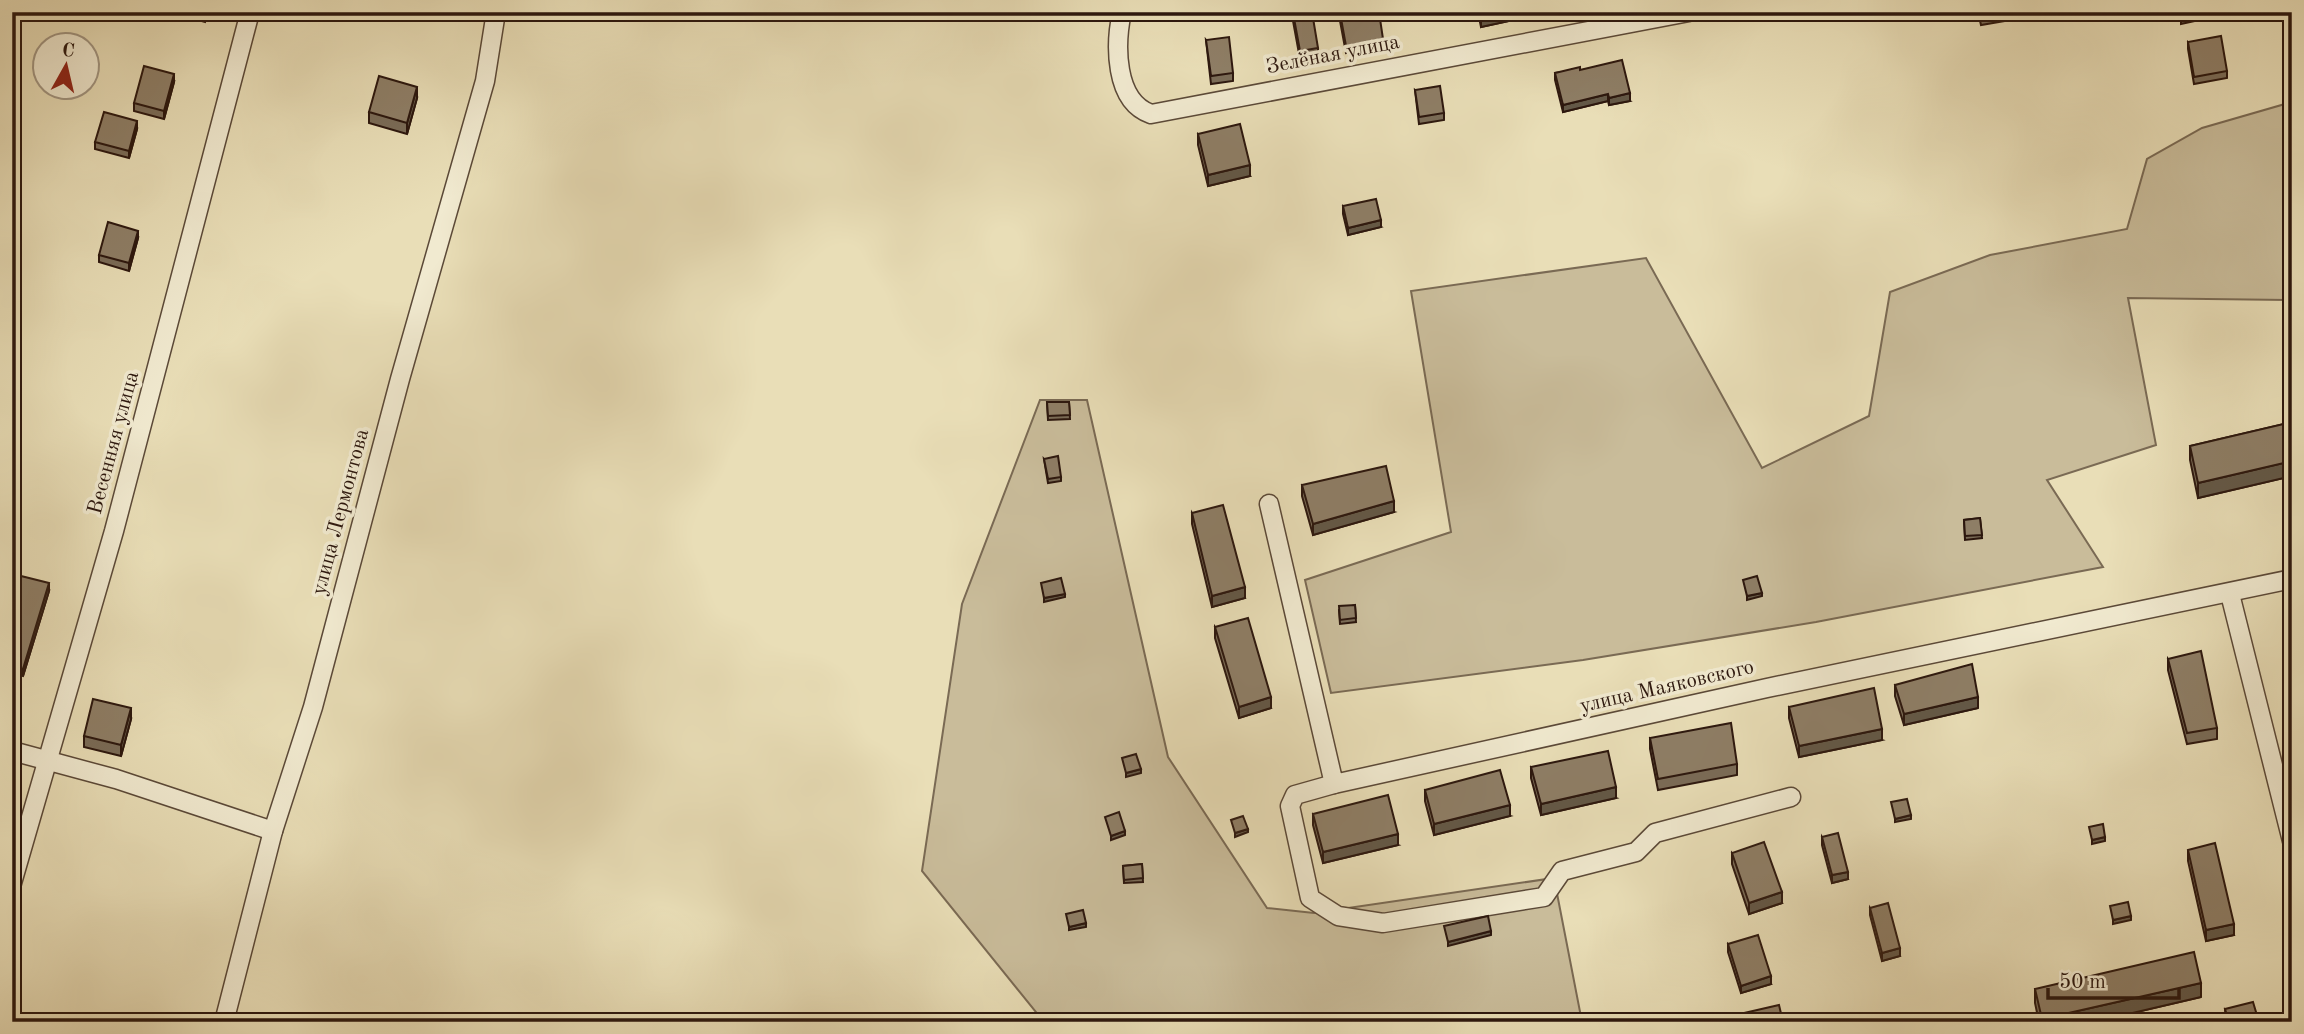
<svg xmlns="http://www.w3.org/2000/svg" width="2304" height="1034" font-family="'Old Standard TT',serif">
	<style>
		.green { fill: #c9bc9a; stroke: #7a6a54; stroke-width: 2 }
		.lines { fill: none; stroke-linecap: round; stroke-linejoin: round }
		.street-casing { stroke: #5b4938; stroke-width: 21 }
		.street { stroke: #f1ead0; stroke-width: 18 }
		.wall { fill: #7a6c58; stroke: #2c170e; stroke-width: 2 }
		.shaded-wall { fill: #635847; stroke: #2c170e; stroke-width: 2 }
		.building { fill: #8e7e66; stroke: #2c170e; stroke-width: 2 }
		.labels { text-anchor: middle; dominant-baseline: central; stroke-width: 7; stroke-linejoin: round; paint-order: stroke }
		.street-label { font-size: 21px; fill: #2c170e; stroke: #f1ead0 }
	</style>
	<rect width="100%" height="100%" fill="#e9deb7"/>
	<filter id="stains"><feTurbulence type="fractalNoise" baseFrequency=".00286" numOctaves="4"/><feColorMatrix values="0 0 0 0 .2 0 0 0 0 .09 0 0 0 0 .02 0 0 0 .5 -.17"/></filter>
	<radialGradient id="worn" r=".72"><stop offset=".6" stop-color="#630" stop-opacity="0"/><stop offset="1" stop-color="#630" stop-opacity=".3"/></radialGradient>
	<g class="green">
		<path d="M2292,102v198l-164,-2 28,147 -109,35 56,87 -287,55 -233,38 -252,33 -26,-113 146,-48 -40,-241 235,-33 116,210 107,-52 21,-124 100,-37 137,-26 20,-70 55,-31z"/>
		<path d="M1040,400h47l81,357 99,151 47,5 240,-35 28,144h-538l-122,-151 40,-267z"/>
	</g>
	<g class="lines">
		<defs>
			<g id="street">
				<path d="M1122,12c-7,32 -8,89 29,102l538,-102"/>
				<path d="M2291,12l1,6"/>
				<path d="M1269,504l65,280 433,-96 525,-109"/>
				<path d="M2230,594l62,247"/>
				<path d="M12,751l104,28 157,52"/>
				<path d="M1334,784l-39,11 -5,11 20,92 28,18 45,7 161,-26 18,-26 74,-19 19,-19 136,-36"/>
				<path d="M12,883l102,-352 136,-519"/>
				<path d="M224,1022l49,-191 40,-124 87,-328 85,-298 11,-69"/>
			</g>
		</defs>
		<use href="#street" class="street-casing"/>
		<use href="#street" class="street"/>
	</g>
	<g class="wall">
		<path d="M174,12h33l-2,10 -31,-9z"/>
		<path d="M1478,12h31v9l-28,6z"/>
		<path d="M1978,12h39v7l-36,6z"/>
		<path d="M1293,13l25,35v8l-18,3 -7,-38z"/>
		<path d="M1340,13l43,26v8l-37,6 -6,-32z"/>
		<path d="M1206,40l27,33v8l-22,3z"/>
		<path d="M2188,42l39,29v7l-33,6 -6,-35z"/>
		<path d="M1580,70l50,31 -21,4 -1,-4 -45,11 -8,-32v-7z"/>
		<path d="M174,82l-10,37 -30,-8v-8z"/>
		<path d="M1415,90l29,23v7l-25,4z"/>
		<path d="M417,98l-10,36 -38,-11v-11z"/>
		<path d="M137,129l-8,29 -34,-9v-7z"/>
		<path d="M1198,134l52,42 -42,10 -10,-41z"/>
		<path d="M1343,206l38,21 -33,8 -5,-21z"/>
		<path d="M138,238l-9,33 -30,-9v-7z"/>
		<path d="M1047,402h22l1,17 -22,1z"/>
		<path d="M2292,422v54l-94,22 -8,-38v-14z"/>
		<path d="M1044,459l17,18v4l-13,2z"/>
		<path d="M1302,485l92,27 -81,23 -11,-39z"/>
		<path d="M1192,513l53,85 -33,9 -20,-83z"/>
		<path d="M1980,518l2,20 -17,2 -1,-20z"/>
		<path d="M49,591l-26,85 -11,-3v-66z"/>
		<path d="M1355,605l1,17 -16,2 -1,-14z"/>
		<path d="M1215,627l56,81 -32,10 -24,-80z"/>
		<path d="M2168,659l49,69v11l-30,5 -19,-74z"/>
		<path d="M1895,685l83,23 -74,17 -9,-29z"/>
		<path d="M1789,707l93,33 -83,17 -10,-39z"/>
		<path d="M131,719l-10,37 -37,-9v-11z"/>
		<path d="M1650,738l87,26v11l-79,15 -8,-41z"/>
		<path d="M1531,767l85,31 -75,17 -10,-37z"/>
		<path d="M1425,790l85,26 -76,19 -9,-34z"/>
		<path d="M1313,814l85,31 -75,18 -10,-38z"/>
		<path d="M1822,837l26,42 -16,4 -10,-38z"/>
		<path d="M2188,850l46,85 -28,6 -18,-80z"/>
		<path d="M1732,853l50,50 -33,11 -17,-50z"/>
		<path d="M1142,864l1,18 -19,1 -1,-17z"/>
		<path d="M1870,908l30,48 -18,5 -12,-46z"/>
		<path d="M1728,944l43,40 -30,9 -13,-41z"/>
		<path d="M2035,989l166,8 -107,25h-55l-4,-19z"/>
		<path d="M2225,1009l34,13h-33z"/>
	</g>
	<g class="shaded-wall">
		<path d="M2201,12h17v4l-37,8v-7z"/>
		<path d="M1509,13v8l-28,6v-7z"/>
		<path d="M174,74v8l-10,37v-8z"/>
		<path d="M417,87v11l-10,36v-11z"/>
		<path d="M1630,93v8l-21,4v-7z"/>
		<path d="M1608,94v7l-45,11v-7z"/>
		<path d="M137,121v8l-8,29v-7z"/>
		<path d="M1250,165v11l-42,10v-11z"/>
		<path d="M1381,220v7l-33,8v-7z"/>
		<path d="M138,231v7l-9,33v-8z"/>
		<path d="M2292,461v15l-94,22v-15z"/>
		<path d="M1394,501v11l-81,23v-11z"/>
		<path d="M49,583v8l-26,85v-7z"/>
		<path d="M1245,587v11l-33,9v-11z"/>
		<path d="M1762,593v3l-15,4v-4z"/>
		<path d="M1065,594v3l-21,5v-4z"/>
		<path d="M1271,697v11l-32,10v-11z"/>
		<path d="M1978,697v11l-74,17v-11z"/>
		<path d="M131,708v11l-10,37v-11z"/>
		<path d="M1882,729v11l-83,17v-11z"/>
		<path d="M1141,769v4l-15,4v-4z"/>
		<path d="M1616,787v11l-75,17v-11z"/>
		<path d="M1510,805v11l-76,19v-11z"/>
		<path d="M1911,815v4l-16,3v-3z"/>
		<path d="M1248,829v3l-13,5v-4z"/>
		<path d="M1125,831v4l-14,5v-4z"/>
		<path d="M1398,834v11l-75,18v-11z"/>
		<path d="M2105,837v4l-13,3v-4z"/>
		<path d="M1848,872v7l-16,4v-8z"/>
		<path d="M1782,892v11l-33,11v-11z"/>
		<path d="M2131,916v4l-18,4v-4z"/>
		<path d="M1086,923v4l-17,3v-3z"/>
		<path d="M2234,924v11l-28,6v-11z"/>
		<path d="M1491,931v4l-43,11v-4z"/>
		<path d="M1900,948v8l-18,5v-8z"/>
		<path d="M1771,976v8l-30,9v-7z"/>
		<path d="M2201,983v14l-107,25h-52v-3z"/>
	</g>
	<g class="building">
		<path d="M1299,12h13l6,36 -18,3 -7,-38z"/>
		<path d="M1346,12h33l4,27 -37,7 -6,-33z"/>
		<path d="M1480,12h29v1l-28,7z"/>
		<path d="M1980,12h32l-31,6z"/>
		<path d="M2180,12h21l-20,5z"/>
		<path d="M2221,36l6,35 -33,6 -6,-35z"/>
		<path d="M1229,37l4,36 -22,3 -5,-36z"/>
		<path d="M1622,60l8,33 -21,5 -1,-4 -45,11 -8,-32 25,-6v3z"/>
		<path d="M144,66l30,8 -10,37 -30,-8z"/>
		<path d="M379,76l38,11 -10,36 -38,-11z"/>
		<path d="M1440,86l4,27 -25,4 -4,-27z"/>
		<path d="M104,112l33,9 -8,30 -34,-9z"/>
		<path d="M1240,124l10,41 -42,10 -10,-41z"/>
		<path d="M1376,199l5,21 -33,8 -5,-22z"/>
		<path d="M108,222l30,9 -9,32 -30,-8z"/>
		<path d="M1047,402h22l1,13 -22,1z"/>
		<path d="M2292,422v39l-94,22 -8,-37z"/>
		<path d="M1058,456l3,21 -13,2 -4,-20z"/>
		<path d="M1386,466l8,35 -81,23 -11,-39z"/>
		<path d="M1223,505l22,82 -33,9 -20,-83z"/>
		<path d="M1980,518l2,17 -17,1 -1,-16z"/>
		<path d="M21,576l28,7 -26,86 -11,-3v-59z"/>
		<path d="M1757,576l5,17 -15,3 -4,-16z"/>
		<path d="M1061,578l4,16 -21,4 -3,-15z"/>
		<path d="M1355,605l1,13 -16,2 -1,-14z"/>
		<path d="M1248,618l23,79 -32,10 -24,-80z"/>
		<path d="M2201,651l16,77 -30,5 -19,-74z"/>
		<path d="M1972,664l6,33 -74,17 -9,-29z"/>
		<path d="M1874,688l8,41 -83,17 -10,-39z"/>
		<path d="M93,699l38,9 -10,37 -37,-9z"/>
		<path d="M1731,723l6,41 -79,15 -8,-41z"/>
		<path d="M1608,751l8,36 -75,17 -10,-37z"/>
		<path d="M1136,754l5,15 -15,4 -4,-15z"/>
		<path d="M1500,770l10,35 -76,19 -9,-34z"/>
		<path d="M1388,795l10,39 -75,18 -10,-38z"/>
		<path d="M1907,799l4,16 -16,4 -4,-17z"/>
		<path d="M1119,812l6,19 -14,5 -6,-19z"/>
		<path d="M1243,816l5,13 -13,4 -4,-13z"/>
		<path d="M2103,824l2,13 -13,3 -3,-13z"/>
		<path d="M1838,833l10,39 -16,3 -10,-38z"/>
		<path d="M1764,842l18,50 -33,11 -17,-50z"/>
		<path d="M2215,843l19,81 -28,6 -18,-80z"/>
		<path d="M1142,864l1,14 -19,2 -1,-14z"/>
		<path d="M2128,902l3,14 -18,4 -3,-14z"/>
		<path d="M1888,903l12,45 -18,5 -12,-45z"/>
		<path d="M1083,910l3,13 -17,4 -3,-13z"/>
		<path d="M1488,916l3,15 -43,11 -4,-16z"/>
		<path d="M1758,935l13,41 -30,10 -13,-42z"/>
		<path d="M2194,952l7,31 -159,36 -7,-30z"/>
		<path d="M2253,1002l6,20h-30l-4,-13z"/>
		<path d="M1779,1005l4,17h-37l-2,-9z"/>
	</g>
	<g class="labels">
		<g class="street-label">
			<text transform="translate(1333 55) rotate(-11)">Зелёная улица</text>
			<text transform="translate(114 443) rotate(-75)">Весенняя улица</text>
			<text transform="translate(341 512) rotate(-75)">улица Лермонтова</text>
			<text transform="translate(1667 687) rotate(-13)">улица Маяковского</text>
		</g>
	</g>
	<rect width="2304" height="1034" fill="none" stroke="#e9deb7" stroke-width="42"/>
	<rect x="14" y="14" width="2276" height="1006" fill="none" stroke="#2c170e" stroke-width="3.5"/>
	<rect x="21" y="21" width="2262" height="992" fill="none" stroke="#2c170e" stroke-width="2"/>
	<g transform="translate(66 66) rotate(8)"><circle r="33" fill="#f1ead0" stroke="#a29682" stroke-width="2"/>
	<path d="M0-5L12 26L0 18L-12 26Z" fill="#8f2418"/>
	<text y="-10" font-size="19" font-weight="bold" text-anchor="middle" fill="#2c170e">С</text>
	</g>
	<path d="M2048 988v10h131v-10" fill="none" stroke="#2c170e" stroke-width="3.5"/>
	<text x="2059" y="988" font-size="21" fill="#2c170e" stroke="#f1ead0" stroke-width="5" paint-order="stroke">50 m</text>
	<rect width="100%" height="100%" filter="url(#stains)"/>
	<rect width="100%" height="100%" fill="url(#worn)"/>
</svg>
